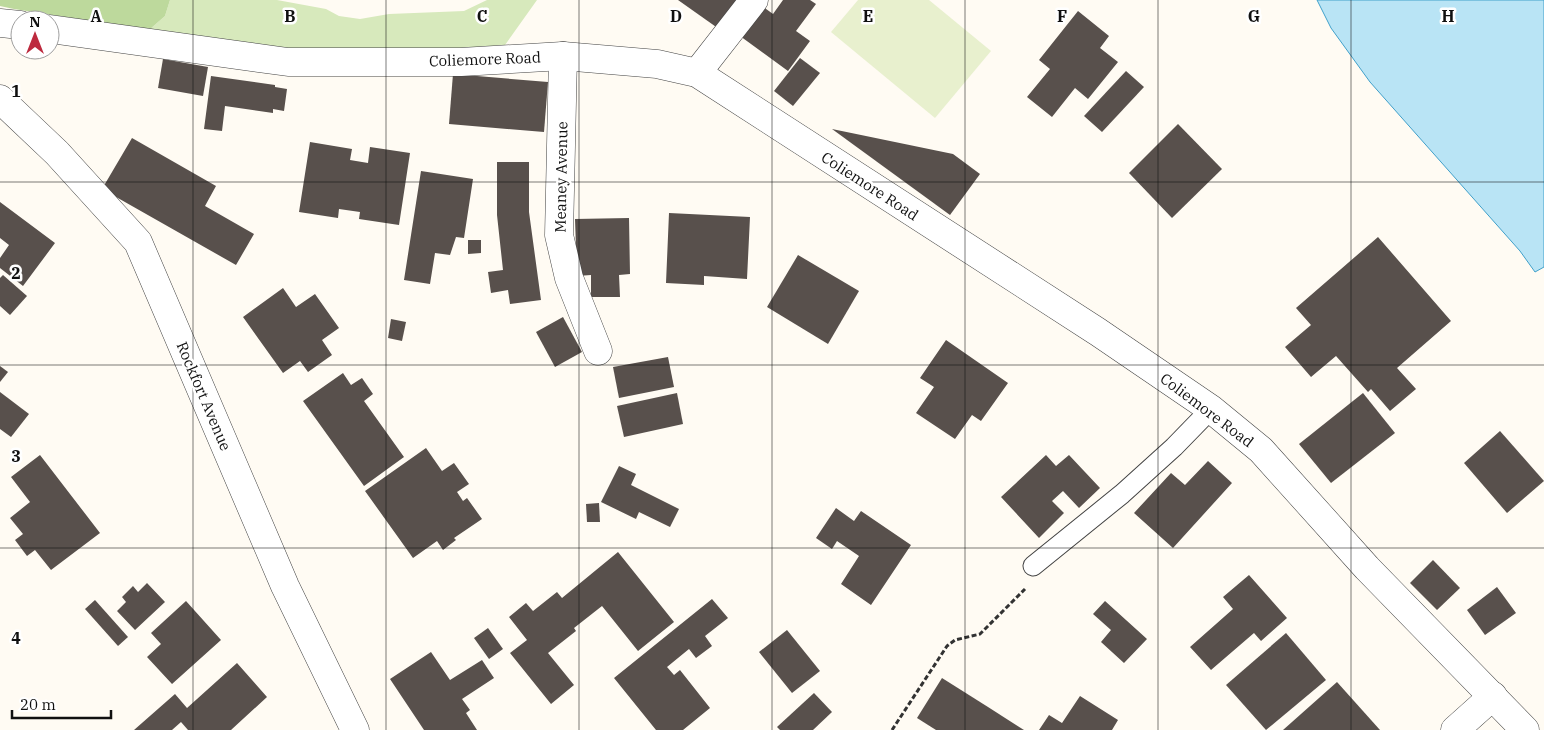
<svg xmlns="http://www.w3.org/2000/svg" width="1544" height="730" font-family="'IBM Plex Serif',serif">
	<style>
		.green { fill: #d7e9bc }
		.forest { fill: #bdd99c }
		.pitch { fill: #e8f0ce }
		.water { fill: #b9e4f5; stroke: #41a0ca }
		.building { fill: #58504c }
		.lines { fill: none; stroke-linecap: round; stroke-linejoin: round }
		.service-casing { stroke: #434343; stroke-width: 21 }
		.minor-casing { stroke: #434343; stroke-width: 29 }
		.tertiary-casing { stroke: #434343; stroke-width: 29 }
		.path { stroke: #323232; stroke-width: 3; stroke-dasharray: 5 2.5; stroke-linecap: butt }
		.service { stroke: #fff; stroke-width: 19 }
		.minor { stroke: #fff; stroke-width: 28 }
		.tertiary { stroke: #fff; stroke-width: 28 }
		.grid { fill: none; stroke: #101010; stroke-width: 1; stroke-opacity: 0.55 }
		.labels { text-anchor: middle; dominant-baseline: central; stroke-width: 5; stroke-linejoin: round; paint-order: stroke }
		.street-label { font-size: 15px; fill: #101010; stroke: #fff }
		.grid-label { font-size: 16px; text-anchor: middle; font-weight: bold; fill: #101010; stroke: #fff; stroke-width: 5; stroke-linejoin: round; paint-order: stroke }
	</style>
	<rect width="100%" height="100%" fill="#fffbf3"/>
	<path class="green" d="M170,0h107l49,9 13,7 21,3 29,-5 75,-3 23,-11h50l-32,45 -91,7h-122l-143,-22 16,-14z"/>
	<path class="forest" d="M0,0h170l-5,16 -16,14 -135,-21 -14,-3z"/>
	<path class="pitch" d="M858,0h71l62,51 -56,67 -104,-86z"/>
	<path class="water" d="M1317,0h227v267l-9,5 -15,-21 -150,-169 -39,-54z"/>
	<g class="building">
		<path d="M678,0h62l-21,29z"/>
		<path d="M783,0h27l6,4 -20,27 14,10 -22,30 -48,-35 22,-30 11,8z"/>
		<path d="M1078,11l31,25 -9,12 18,14 -30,37 -13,-11 -23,29 -25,-20 23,-28 -11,-9z"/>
		<path d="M800,58l20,15 -27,33 -19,-15z"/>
		<path d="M163,59l45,8 -5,29 -45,-8z"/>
		<path d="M1126,71l18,16 -42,45 -18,-16z"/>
		<path d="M453,74l95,8 -4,50 -95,-8z"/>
		<path d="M211,76l64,9v2l12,2 -3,22 -11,-2v4l-48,-7 -3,25 -18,-2z"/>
		<path d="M1178,124l44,45 -50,49 -43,-45z"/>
		<path d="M832,129l121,25 27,20 -30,41z"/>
		<path d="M132,138l84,48 -11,20 49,28 -18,31 -134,-76z"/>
		<path d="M310,142l42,7 -2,11 18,3 2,-16 40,6 -11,72 -40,-6 1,-7 -21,-3 -1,9 -39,-6z"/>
		<path d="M497,162h32v50l12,88 -31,4 -2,-14 -17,3 -3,-21 15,-2 -6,-55z"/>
		<path d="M421,171l52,8 -9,59 -8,-1 -6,18 -15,-2 -5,31 -26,-4z"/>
		<path d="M0,202l55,41 -32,43 -23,-18v-10l9,-13 -9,-7z"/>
		<path d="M669,213l81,4 -3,62 -43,-3v9l-38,-2z"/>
		<path d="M629,218l1,56 -11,1 1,22h-29v-22l-14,1 -2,-57z"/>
		<path d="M1378,237l73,84 -54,47 19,21 -26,22 -19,-22 -3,3 -32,-36 -25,21 -26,-30 26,-22 -15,-17z"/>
		<path d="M468,240h13v13l-13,1z"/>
		<path d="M798,255l61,36 -31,53 -61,-37z"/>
		<path d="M3,275l24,21 -17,19 -10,-9v-28z"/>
		<path d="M283,288l13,19 19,-13 24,34 -17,12 10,15 -24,17 -8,-11 -17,12 -40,-56z"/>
		<path d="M563,317l19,35 -27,15 -19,-35z"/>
		<path d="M391,319l15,3 -4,19 -14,-3z"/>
		<path d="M946,340l62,43 -27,38 -9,-6 -17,24 -39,-26 18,-26 -14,-9z"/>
		<path d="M668,357l6,30 -55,11 -6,-31z"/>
		<path d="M0,366l8,6 -8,10z"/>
		<path d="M343,373l8,12 11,-7 11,16 -9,7 40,56 -40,29 -61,-85z"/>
		<path d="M0,392l29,22 -18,23 -11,-8z"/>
		<path d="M677,393l6,31 -59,13 -7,-31z"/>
		<path d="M1363,393l32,40 -64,50 -32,-39z"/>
		<path d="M1500,431l44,50 -37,32 -43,-50z"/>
		<path d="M426,448l16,23 12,-8 15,21 -12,8 6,9 4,-3 15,21 -28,19 2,2 -13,10 -6,-9 -24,17 -48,-67z"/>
		<path d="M40,455l60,78 -49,37 -16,-20 -8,6 -12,-16 8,-6 -13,-16 20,-16 -19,-25z"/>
		<path d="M1046,455l10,11 13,-11 31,33 -21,20 -16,-17 -11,10 12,12 -25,25 -38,-41z"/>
		<path d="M1208,461l24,22 -59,65 -39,-35 37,-40 14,12z"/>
		<path d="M619,466l17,8 -5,11 48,24 -9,18 -31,-15 -3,7 -35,-17z"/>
		<path d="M599,503l1,19h-13l-1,-18z"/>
		<path d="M836,508l18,13 7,-10 50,34 -40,60 -30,-21 18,-28 -22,-15 -5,8 -16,-11z"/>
		<path d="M618,552l56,70 -36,29 -36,-45 -28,22 2,3 -28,22 26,32 -23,19 -41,-51 17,-13 -18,-23 17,-14 7,8 24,-19 5,6z"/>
		<path d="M1433,560l27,28 -23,22 -27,-27z"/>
		<path d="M1249,575l38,43 -26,23 -7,-8 -43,37 -21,-23 43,-38 -10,-12z"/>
		<path d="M147,583l18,19 -30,28 -18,-19 9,-9 -4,-5 11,-11 5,6z"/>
		<path d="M1497,587l19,26 -31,22 -18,-25z"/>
		<path d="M712,599l16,19 -23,18 7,10 -16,12 -7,-9 -22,18 7,8 6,-5 30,38 -27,22h-27l-42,-52z"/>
		<path d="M95,600l33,37 -10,9 -33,-37z"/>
		<path d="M186,601l35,39 -49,44 -25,-27 14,-13 -10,-11z"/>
		<path d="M1105,601l42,38 -23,24 -23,-21 10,-12 -18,-16z"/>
		<path d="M488,628l15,21 -14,10 -15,-21z"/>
		<path d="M787,630l33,41 -28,22 -33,-41z"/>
		<path d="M1286,633l40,47 -60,50 -40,-45z"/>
		<path d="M431,652l19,28 32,-20 12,18 -32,21 8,11 -4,3 11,17h-53l-34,-51z"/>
		<path d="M237,663l30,34 -36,33h-43l-7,-8 -9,8h-38l41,-36 12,14z"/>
		<path d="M942,678l46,29 36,23h-88l-19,-12z"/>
		<path d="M1337,682l43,48h-97z"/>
		<path d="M814,693l18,19 -19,18h-33l-3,-3z"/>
		<path d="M1080,696l38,24 -6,10h-73l10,-15 13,8z"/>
	</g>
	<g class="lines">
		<defs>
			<path id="service" d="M1033,566l89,-72 52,-47 37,-38"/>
			<g id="minor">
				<path d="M563,56l-4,179 10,43 29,73"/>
				<path d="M697,73l57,-73"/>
				<path d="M1455,730l38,-34"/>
			</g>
			<g id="tertiary">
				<path d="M0,23l20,2"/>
				<path d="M50,29l238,33h173l102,-6 94,8 40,9 401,259 113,77 50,41 106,118 158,162"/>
				<path d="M0,99l57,54 81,89 147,344 70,144"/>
			</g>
		</defs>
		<use href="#service" class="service-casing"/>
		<use href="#minor" class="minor-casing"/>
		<use href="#tertiary" class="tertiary-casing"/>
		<path class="path" d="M892,730l55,-84 8,-6 25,-6 45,-45"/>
		<use href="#service" class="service"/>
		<use href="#minor" class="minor"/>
		<use href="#tertiary" class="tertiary"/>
	</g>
	<path class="grid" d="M193,0v730M386,0v730M579,0v730M772,0v730M965,0v730M1158,0v730M1351,0v730M0,182h1544M0,365h1544M0,548h1544"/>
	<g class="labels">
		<g class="street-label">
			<text transform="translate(485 59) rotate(-2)">Coliemore Road</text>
			<text transform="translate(561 177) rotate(-89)">Meaney Avenue</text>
			<text transform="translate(870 186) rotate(33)">Coliemore Road</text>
			<text transform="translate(204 396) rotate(67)">Rockfort Avenue</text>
			<text transform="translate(1207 410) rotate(37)">Coliemore Road</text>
		</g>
	</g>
	<g class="grid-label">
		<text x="96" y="22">A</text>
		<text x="290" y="22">B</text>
		<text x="482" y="22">C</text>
		<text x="676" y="22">D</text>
		<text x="868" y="22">E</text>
		<text x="1062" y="22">F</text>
		<text x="1254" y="22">G</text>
		<text x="1448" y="22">H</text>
		<text x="16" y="97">1</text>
		<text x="16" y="279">2</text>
		<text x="16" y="462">3</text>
		<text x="16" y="644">4</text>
	</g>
	<g transform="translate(35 35)"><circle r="24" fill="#ffffff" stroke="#9f9f9f"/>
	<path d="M0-4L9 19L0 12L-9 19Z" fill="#bd2a3e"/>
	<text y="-8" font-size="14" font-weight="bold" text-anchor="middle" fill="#101010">N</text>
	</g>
	<path d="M12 710v8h99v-8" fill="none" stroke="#101010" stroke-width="2.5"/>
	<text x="20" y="710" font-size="15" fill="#101010" stroke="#ffffff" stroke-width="4" paint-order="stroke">20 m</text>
</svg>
